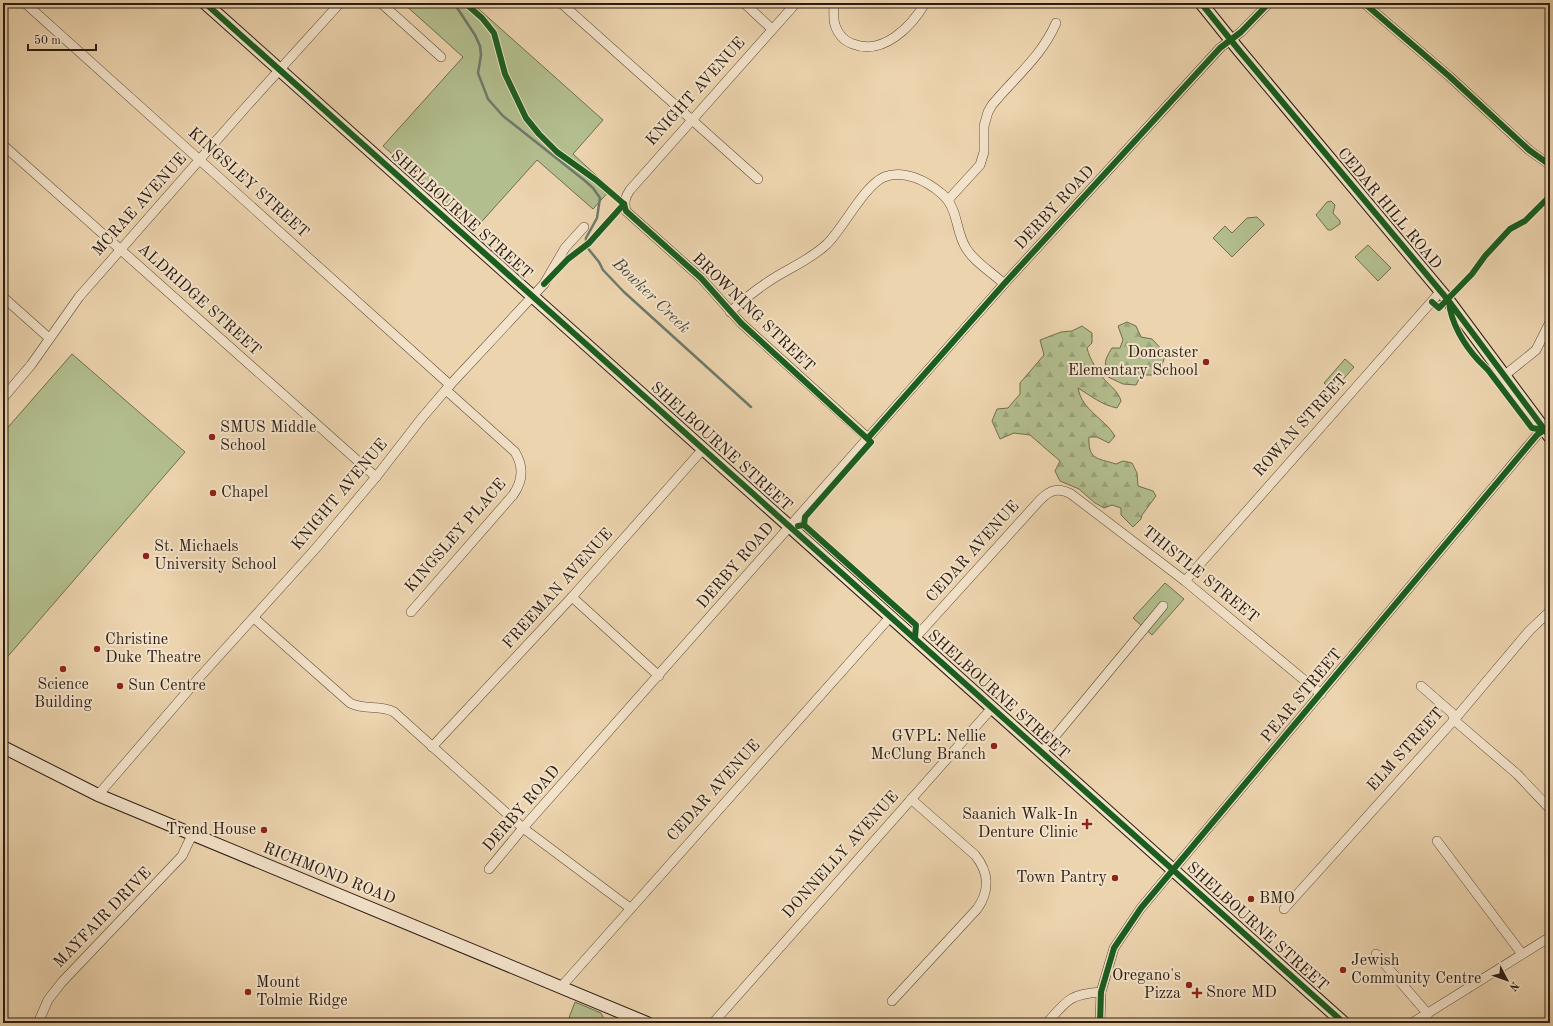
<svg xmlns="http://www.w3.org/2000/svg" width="1553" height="1026" font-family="'Old Standard TT',serif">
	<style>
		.forest { fill: url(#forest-firs); stroke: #706d50 }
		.green { fill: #b3be8e; stroke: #706d50 }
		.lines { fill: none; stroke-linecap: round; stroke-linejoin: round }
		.stream { stroke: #6d7a6c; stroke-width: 2.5 }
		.street-casing { stroke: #5c4a3a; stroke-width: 10 }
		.secondary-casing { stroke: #2c1c13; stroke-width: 14 }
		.street { stroke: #f3e3ca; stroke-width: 9 }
		.secondary { stroke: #f3e3ca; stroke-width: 12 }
		.cycleway-casing { stroke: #f3e3ca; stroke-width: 8 }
		.cycleway { stroke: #1b5e20; stroke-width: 6 }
		.poi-dot { fill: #8f2418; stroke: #f3e3ca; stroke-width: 1.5 }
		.labels { text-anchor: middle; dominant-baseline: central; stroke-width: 4; stroke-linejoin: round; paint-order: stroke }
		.street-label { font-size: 16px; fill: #2c1c13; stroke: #f3e3ca }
		.poi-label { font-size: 16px; fill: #2c1c13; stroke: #f3e3ca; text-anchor: start }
		.water-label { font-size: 17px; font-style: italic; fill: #4d4b3f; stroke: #f3e3ca }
	</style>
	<defs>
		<pattern id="forest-firs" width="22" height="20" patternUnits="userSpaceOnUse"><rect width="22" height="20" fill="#b3be8e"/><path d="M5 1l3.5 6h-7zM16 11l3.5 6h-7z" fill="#9aa37a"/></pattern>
	</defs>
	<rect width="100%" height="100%" fill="#ecd4ae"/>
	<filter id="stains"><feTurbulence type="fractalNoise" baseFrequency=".005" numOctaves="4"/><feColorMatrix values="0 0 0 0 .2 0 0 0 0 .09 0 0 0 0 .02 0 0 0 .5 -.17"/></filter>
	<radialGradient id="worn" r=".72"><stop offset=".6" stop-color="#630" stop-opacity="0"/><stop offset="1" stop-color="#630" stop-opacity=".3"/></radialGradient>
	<g class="forest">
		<path d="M1127,322l9,4 5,11 11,2 14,15 -8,21h-17l-5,10 -13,-1 -15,-7c-4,-15 -4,-16 4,-29h8l3,-8 -5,-14z"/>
		<path d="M1082,326l10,7v10l-5,5c3,12 10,22 17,31 7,8 14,12 17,22l-4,7c-15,-3 -26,-12 -39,-20 3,17 16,25 27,36 4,3 7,8 10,12l-6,7 -12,-6h-8c-1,23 8,21 27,27l7,-3 9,2 5,10 1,13 15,5 3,5 -14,19 -1,4 -8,8 -12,-12v-7l-9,-3 -8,3 -9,-5 -16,-14 -19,-8 -5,-10 5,-10 -30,-26 -16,-2 -14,6 -8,-18 5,-12 11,-1 12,-14v-11l24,-28 -4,-15 21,-8 11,-1z"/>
	</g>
	<g class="green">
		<path d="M403,3h69l131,117 -30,34 38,35 -18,20 -56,-49 -61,68 -93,-82 80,-89z"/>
		<path d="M1331,201l4,4 -2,8 7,8v3l-9,6h-3l-12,-15 11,-13z"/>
		<path d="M1257,217l7,7v1l-32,32 -19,-19 12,-12 7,7 15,-15z"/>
		<path d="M1368,245l23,23 -13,13 -23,-24z"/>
		<path d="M72,354l113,98 -182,210v-229z"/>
		<path d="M1345,359l9,8 -21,24 -9,-8z"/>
		<path d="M1165,583l19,16 -32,36 -19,-17z"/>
		<path d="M575,1002l26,11 5,10h-39z"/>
	</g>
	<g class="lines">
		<path class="stream" d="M454,3l21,32 5,11 1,9 -3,18 10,26 15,17 81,64 9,8 7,10 -3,20 -11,20v8l13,16 4,8 21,22 127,115"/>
		<defs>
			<g id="street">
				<path d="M25,3l425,382"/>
				<path d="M381,3l60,54"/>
				<path d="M561,3l197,176"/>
				<path d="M744,3l28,26"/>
				<path d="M796,3l-166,187c-5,7 -6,12 -4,21l75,67 40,45 127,115"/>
				<path d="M834,3c0,7 -1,15 1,22 3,9 9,16 18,19 30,12 59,-18 72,-41"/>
				<path d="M1364,3l85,73 80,74 21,15"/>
				<path d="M3,145l373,332"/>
				<path d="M948,200l32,-35 4,-13v-26l4,-14 4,-7c22,-27 50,-49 64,-82"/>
				<path d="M3,297l46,41"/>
				<path d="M730,312c14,-13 28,-24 44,-34 18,-11 37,-19 53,-34 17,-17 37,-58 57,-67 20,-8 43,4 58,17 17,15 13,37 24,54 9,15 26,24 38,36"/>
				<path d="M1505,375l31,-25 13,-26"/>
				<path d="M3,398l28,-33 48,-68 166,-189 95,-105"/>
				<path d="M1185,581l256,-290"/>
				<path d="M572,597l87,79"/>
				<path d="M411,612l102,-117c10,-14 11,-28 2,-43l-69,-62"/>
				<path d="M254,618l96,85c16,8 29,1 44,9l129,116 107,80"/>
				<path d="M915,638l125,-138c10,-10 18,-13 31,-6l114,87 136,113"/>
				<path d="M1421,686l31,27 2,7 63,54 33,35"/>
				<path d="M432,747l140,-150 131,-148"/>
				<path d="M1042,752l121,-146"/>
				<path d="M98,795l100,-116 119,-132 59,-70 45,-58 29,-34 94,-101 21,-36 19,-21"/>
				<path d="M1437,841l85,113"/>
				<path d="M489,869l34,-41 481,-544 216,-236 21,-16 28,-29"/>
				<path d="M1284,909l170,-189 75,-89 21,-20"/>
				<path d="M1376,954l52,60"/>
				<path d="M561,987l330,-371"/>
				<path d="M892,1001l85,-92c13,-18 12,-37 -2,-54l-64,-56"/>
				<path d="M38,1023l10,-23 14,-18 120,-126 10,-21"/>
				<path d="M713,1023l279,-315"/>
				<path d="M1047,1023c20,-23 23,-29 54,-31"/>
				<path d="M1100,1023l1,-31 13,-44 27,-40 396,-473 7,-5"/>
				<path d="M1412,1023l138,-86"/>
			</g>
			<g id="secondary">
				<path d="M205,3l1139,1020"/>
				<path d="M1201,3l37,46 210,251 102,137"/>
				<path d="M3,747l95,48 549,228"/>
			</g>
		</defs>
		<use href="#street" class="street-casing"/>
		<use href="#secondary" class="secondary-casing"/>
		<use href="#street" class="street"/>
		<use href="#secondary" class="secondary"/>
		<defs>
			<g id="cycleway">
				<path d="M205,3l1139,1020"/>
				<path d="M465,3l17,15 12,15 11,41 21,44 13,16 18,18 39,28 28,24"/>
				<path d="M1201,3l37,46 210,251 102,137"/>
				<path d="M1364,3l85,73 80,74 21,15"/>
				<path d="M624,204l2,7 75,67 40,45 130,119 -66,75 -1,8"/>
				<path d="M544,284l24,-25 21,-16 35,-39"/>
				<path d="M1432,302l7,6 33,-34 13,-18 25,-27 15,-8 25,-25"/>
				<path d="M1449,302c2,21 15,43 30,59 3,3 6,6 9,9l44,58 12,2"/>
				<path d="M868,438l136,-154 216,-236 21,-16 28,-29"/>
				<path d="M798,526l6,-1 112,100 -1,13"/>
				<path d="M1100,1023l1,-31 13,-44 27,-40 396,-473 7,-5"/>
			</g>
		</defs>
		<use href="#cycleway" class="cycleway-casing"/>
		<use href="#cycleway" class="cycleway"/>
	</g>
	<g class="poi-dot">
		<circle cx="1206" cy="362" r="4"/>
		<circle cx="212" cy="437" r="4"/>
		<circle cx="213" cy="493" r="4"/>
		<circle cx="146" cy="556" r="4"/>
		<circle cx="97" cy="649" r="4"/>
		<circle cx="63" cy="669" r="4"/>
		<circle cx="120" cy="686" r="4"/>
		<circle cx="994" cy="746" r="4"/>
		<path d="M1085 818h4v4h4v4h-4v4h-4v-4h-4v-4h4z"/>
		<circle cx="264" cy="830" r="4"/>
		<circle cx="1115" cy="878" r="4"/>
		<circle cx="1251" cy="899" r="4"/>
		<circle cx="1343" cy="970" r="4"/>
		<circle cx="1189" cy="985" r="4"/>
		<circle cx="248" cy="992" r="4"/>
		<path d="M1195 987h4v4h4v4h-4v4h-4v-4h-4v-4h4z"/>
	</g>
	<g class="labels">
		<g class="street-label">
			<text transform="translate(696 92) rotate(-48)">KNIGHT AVENUE</text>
			<text transform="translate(248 183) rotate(42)">KINGSLEY STREET</text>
			<text transform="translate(140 205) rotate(-48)">MCRAE AVENUE</text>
			<text transform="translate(1055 208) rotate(-47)">DERBY ROAD</text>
			<text transform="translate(1389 209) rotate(50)">CEDAR HILL ROAD</text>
			<text transform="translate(461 215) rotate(42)">SHELBOURNE STREET</text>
			<text transform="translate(199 300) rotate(42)">ALDRIDGE STREET</text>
			<text transform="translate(753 313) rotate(44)">BROWNING STREET</text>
			<text transform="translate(1301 426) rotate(-48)">ROWAN STREET</text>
			<text transform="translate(721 447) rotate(42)">SHELBOURNE STREET</text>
			<text transform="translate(340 495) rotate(-50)">KNIGHT AVENUE</text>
			<text transform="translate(456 536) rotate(-49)">KINGSLEY PLACE</text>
			<text transform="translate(973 552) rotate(-48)">CEDAR AVENUE</text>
			<text transform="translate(736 566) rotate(-49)">DERBY ROAD</text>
			<text transform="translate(1200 575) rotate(39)">THISTLE STREET</text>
			<text transform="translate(558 589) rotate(-48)">FREEMAN AVENUE</text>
			<text transform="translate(998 695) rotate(42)">SHELBOURNE STREET</text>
			<text transform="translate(1302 696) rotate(-50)">PEAR STREET</text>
			<text transform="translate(1406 750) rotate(-48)">ELM STREET</text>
			<text transform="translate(714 791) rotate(-48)">CEDAR AVENUE</text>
			<text transform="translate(522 809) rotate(-49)">DERBY ROAD</text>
			<text transform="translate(841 855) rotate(-48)">DONNELLY AVENUE</text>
			<text transform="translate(329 874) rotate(22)">RICHMOND ROAD</text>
			<text transform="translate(103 918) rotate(-46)">MAYFAIR DRIVE</text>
			<text transform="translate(1257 927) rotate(42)">SHELBOURNE STREET</text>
		</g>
		<g class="poi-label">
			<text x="1198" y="353" text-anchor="end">Doncaster<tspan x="1198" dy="18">Elementary School</tspan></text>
			<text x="220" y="428">SMUS Middle<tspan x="220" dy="18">School</tspan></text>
			<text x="221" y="493">Chapel</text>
			<text x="154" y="547">St. Michaels<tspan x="154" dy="18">University School</tspan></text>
			<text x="105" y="640">Christine<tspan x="105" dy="18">Duke Theatre</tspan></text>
			<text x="63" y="685" text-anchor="middle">Science<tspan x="63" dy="18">Building</tspan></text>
			<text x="128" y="686">Sun Centre</text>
			<text x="986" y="737" text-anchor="end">GVPL: Nellie<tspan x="986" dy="18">McClung Branch</tspan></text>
			<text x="1078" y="815" text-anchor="end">Saanich Walk-In<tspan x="1078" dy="18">Denture Clinic</tspan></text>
			<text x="256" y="830" text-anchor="end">Trend House</text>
			<text x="1107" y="878" text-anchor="end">Town Pantry</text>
			<text x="1259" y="899">BMO</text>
			<text x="1351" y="961">Jewish<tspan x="1351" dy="18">Community Centre</tspan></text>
			<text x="1181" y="976" text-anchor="end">Oregano's<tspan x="1181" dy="18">Pizza</tspan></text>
			<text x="256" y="983">Mount<tspan x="256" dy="18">Tolmie Ridge</tspan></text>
			<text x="1206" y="993">Snore MD</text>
		</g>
		<g class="water-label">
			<text transform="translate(651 296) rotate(44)">Bowker Creek</text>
		</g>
	</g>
	<rect width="1553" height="1026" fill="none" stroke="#ecd4ae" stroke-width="16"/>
	<rect x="4" y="4" width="1545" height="1018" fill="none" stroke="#2c1c13" stroke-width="2"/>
	<rect x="8" y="8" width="1537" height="1010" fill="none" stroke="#2c1c13"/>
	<g transform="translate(1507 980) rotate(131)" stroke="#f3e3ca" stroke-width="3" paint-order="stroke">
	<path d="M0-3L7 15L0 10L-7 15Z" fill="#2c1c13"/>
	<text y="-6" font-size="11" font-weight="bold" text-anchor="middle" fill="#2c1c13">N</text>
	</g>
	<path d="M28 44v6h68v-6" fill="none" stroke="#2c1c13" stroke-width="2"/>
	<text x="34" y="44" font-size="12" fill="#2c1c13" stroke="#f3e3ca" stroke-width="3" paint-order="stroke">50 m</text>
	<rect width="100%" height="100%" filter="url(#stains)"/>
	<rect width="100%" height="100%" fill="url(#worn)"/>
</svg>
